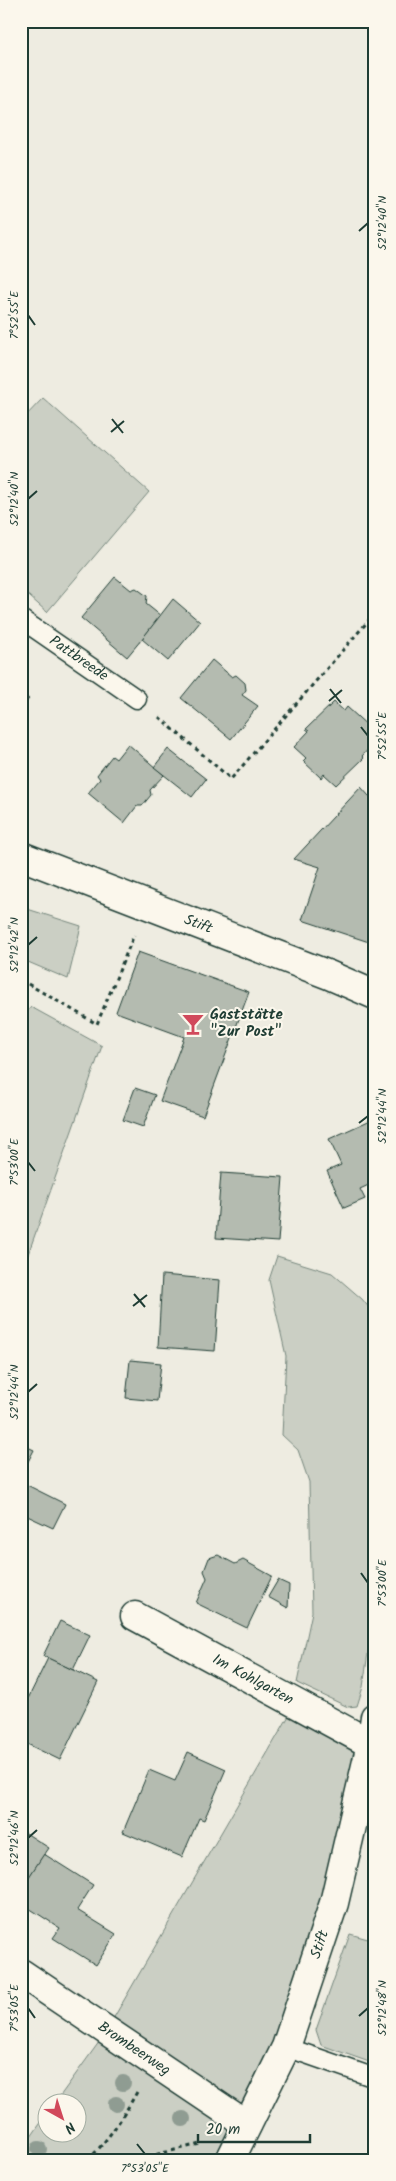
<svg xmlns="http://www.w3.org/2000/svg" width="396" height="2181" font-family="Kalam,sans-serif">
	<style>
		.green { fill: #cbcfc4; stroke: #75867c }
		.building { fill: #b4bbb0; stroke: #1f3d34 }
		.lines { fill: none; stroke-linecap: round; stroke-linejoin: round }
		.lane-casing { stroke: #1f3d34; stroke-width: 21 }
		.street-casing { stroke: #1f3d34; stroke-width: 31 }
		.secondary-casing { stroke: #1f3d34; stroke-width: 31 }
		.path { stroke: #1f3d34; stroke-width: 3; stroke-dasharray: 4 4; stroke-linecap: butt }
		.lane { stroke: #fbf7ec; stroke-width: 18 }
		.street { stroke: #fbf7ec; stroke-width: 28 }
		.secondary { stroke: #fbf7ec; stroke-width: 28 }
		.tree { fill: #8f9c92 }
		.ticks { fill: none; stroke: #1f3d34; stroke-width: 2 }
		.labels { text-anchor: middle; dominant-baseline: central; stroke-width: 4; stroke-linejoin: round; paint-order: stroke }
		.street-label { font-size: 15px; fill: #1f3d34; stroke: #fbf7ec }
		.poi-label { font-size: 15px; font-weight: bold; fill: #1f3d34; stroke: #fbf7ec; text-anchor: start }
		.neatline { fill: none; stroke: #1f3d34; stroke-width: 2 }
		.ticks-label { font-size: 12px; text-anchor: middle; fill: #1f3d34 }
	</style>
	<rect width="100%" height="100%" fill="#eeece1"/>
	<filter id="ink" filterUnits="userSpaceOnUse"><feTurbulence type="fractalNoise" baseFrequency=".02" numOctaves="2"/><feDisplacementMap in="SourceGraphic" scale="10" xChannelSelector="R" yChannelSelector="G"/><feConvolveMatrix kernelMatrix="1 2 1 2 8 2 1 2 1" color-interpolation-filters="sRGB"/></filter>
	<g filter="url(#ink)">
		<g class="green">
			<path d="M43,398l106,94 -102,120 -26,-23v-168z"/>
			<path d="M21,907l60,19 -13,53 -47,-20z"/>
			<path d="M31,1007l71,39 -81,228v-255z"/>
			<path d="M277,1256l55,17 30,26 13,16 -3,311 -9,61 -6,19 -9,1 -51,-24 15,-71 -3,-130 -11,-32 -16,-15 4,-79 -17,-76z"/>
			<path d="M290,1714l66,36 -32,152 -51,141 -58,117h-194v-9l26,-37 1,20h30v-30l-23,-1 47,-65z"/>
			<path d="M350,1934l25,7v123l-54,-19 -5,-15z"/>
		</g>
		<g class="building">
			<path d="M115,577l16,13 5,-2 11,8 -1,8 15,12 -34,41 -46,-39z"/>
			<path d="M173,599l27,23 -32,39 -26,-22z"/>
			<path d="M212,660l20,17 4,-2 9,8 1,7 -4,5 16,11 -27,33 -50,-41z"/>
			<path d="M21,685l3,2 1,9 4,3 -8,9z"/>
			<path d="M334,702l10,9 3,-4 23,21 -3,3 8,7v4l-13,14 2,2 -28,27 -12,-11 -3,4 -18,-17 3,-3 -12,-11 15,-16 -3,-2z"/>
			<path d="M128,744l36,31 -14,15 1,5 -9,11h-5l-13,17 -36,-30 12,-14 -3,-4 15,-19 4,3z"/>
			<path d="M168,749l38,30 -14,18 -38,-30z"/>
			<path d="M361,787l8,9 6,2v146l-73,-24 18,-53 -26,-8z"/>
			<path d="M138,952l111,40 -46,124 -43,-15 24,-64 -68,-25z"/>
			<path d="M135,1088l20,7 -12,32 -20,-7z"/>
			<path d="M375,1118v64l-15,7 5,10 -21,9 -17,-37 14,-6 -12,-26z"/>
			<path d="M221,1173l62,4 -5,65 -62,-4z"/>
			<path d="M162,1275l58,5 -5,71 -57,-4z"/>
			<path d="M130,1360l31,3 -4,38 -31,-3z"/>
			<path d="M21,1444l13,6 -13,25z"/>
			<path d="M21,1482l44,22 -12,24 -32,-15z"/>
			<path d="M218,1555l17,9 8,-4 29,16 -25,52 -51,-25 11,-25 -3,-7 5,-13z"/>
			<path d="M278,1580l11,5 -1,23 -20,-11z"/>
			<path d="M60,1621l30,14 -17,35 -30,-14z"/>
			<path d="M48,1658l50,24 -38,78 -39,-19v-28z"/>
			<path d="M188,1752l38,17 -22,51 -5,-2 -17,39 -59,-25 26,-62 26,11z"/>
			<path d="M21,1830l28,18 -28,41z"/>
			<path d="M44,1854l49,31 -16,25 39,24 -20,31 -43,-27 7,-10 -39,-25v-14z"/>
		</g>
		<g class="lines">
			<defs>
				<g id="lane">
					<path id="s1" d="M21,619l116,80"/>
					<path d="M286,2047l89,31"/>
				</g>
				<g id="street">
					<path id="s2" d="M135,1616l236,128"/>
					<path id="s3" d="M21,1973l226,152"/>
					<path id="s4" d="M230,2160l56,-113 48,-144 37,-159 4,-27"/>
				</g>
				<g id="secondary">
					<path id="s5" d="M21,856l308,119 46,20"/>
				</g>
			</defs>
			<use href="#lane" class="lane-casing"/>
			<use href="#street" class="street-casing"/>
			<use href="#secondary" class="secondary-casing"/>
			<g class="path">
				<path d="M159,717l72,62 144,-166"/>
				<path d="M21,980l76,44 37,-89"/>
				<path d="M88,2160c21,-21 35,-43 49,-68"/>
				<path d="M133,2160l67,-16"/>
			</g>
			<use href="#lane" class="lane"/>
			<use href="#street" class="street"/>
			<use href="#secondary" class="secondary"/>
		</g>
		<g class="tree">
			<circle cx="123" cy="2083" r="8"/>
			<circle cx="116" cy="2104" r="8"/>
			<circle cx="183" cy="2119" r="8"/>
			<circle cx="39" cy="2149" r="8"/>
		</g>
	</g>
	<path class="ticks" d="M359,231l9,-8M28,315l7,10M112,419l11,14M111,432l13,-11M28,499l9,-8M330,689l11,14M329,701l13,-11M361,727l7,9M28,945l9,-8M359,1123l9,-7M28,1162l7,9M134,1294l11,13M133,1306l14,-11M28,1392l9,-8M361,1573l7,10M28,1838l9,-8M28,2008l7,10M359,2016l9,-8M137,2144l8,10"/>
	<defs>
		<symbol id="bar-bare" viewBox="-9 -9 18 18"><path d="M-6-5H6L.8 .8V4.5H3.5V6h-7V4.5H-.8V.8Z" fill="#d1495b" stroke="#fbf7ec" stroke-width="2.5" paint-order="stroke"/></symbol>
	</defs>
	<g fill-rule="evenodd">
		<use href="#bar-bare" x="177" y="1008" width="32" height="32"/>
	</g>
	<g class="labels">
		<g class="street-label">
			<text stroke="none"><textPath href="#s1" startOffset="70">Pattbreede</textPath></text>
			<text stroke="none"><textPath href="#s5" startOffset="190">Stift</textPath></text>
			<text stroke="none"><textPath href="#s2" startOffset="134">Im Kohlgarten</textPath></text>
			<text stroke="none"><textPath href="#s4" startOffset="234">Stift</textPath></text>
			<text stroke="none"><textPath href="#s3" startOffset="136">Brombeerweg</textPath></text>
		</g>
		<g class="poi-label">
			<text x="210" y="1015">Gaststätte<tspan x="210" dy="17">"Zur Post"</tspan></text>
		</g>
	</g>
	<rect width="396" height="2181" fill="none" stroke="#fbf7ec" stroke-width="55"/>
	<g transform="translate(62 2118) rotate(141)"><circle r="24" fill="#fbf7ec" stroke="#a3ada2"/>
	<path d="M0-4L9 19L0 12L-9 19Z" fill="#d1495b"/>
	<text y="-8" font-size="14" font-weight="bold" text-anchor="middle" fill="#1f3d34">N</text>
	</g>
	<path d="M198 2134v8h112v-8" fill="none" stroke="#1f3d34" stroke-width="2.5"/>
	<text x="206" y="2134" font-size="15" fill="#1f3d34" stroke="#fbf7ec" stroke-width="4" paint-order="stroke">20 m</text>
	<rect x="28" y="28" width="340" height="2126" class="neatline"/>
	<g class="ticks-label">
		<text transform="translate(382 223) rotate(-90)" y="4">52°12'40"N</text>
		<text transform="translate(14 315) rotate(-90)" y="4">7°52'55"E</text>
		<text transform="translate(14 499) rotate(-90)" y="4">52°12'40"N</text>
		<text transform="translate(382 736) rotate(-90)" y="4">7°52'55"E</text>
		<text transform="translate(14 945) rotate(-90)" y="4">52°12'42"N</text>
		<text transform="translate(382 1116) rotate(-90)" y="4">52°12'44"N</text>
		<text transform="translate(14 1162) rotate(-90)" y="4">7°53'00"E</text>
		<text transform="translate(14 1392) rotate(-90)" y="4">52°12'44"N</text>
		<text transform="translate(382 1583) rotate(-90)" y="4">7°53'00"E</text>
		<text transform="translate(14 1838) rotate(-90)" y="4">52°12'46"N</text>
		<text transform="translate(382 2008) rotate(-90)" y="4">52°12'48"N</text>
		<text transform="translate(14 2008) rotate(-90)" y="4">7°53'05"E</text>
		<text x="145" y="2172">7°53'05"E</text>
	</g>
</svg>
